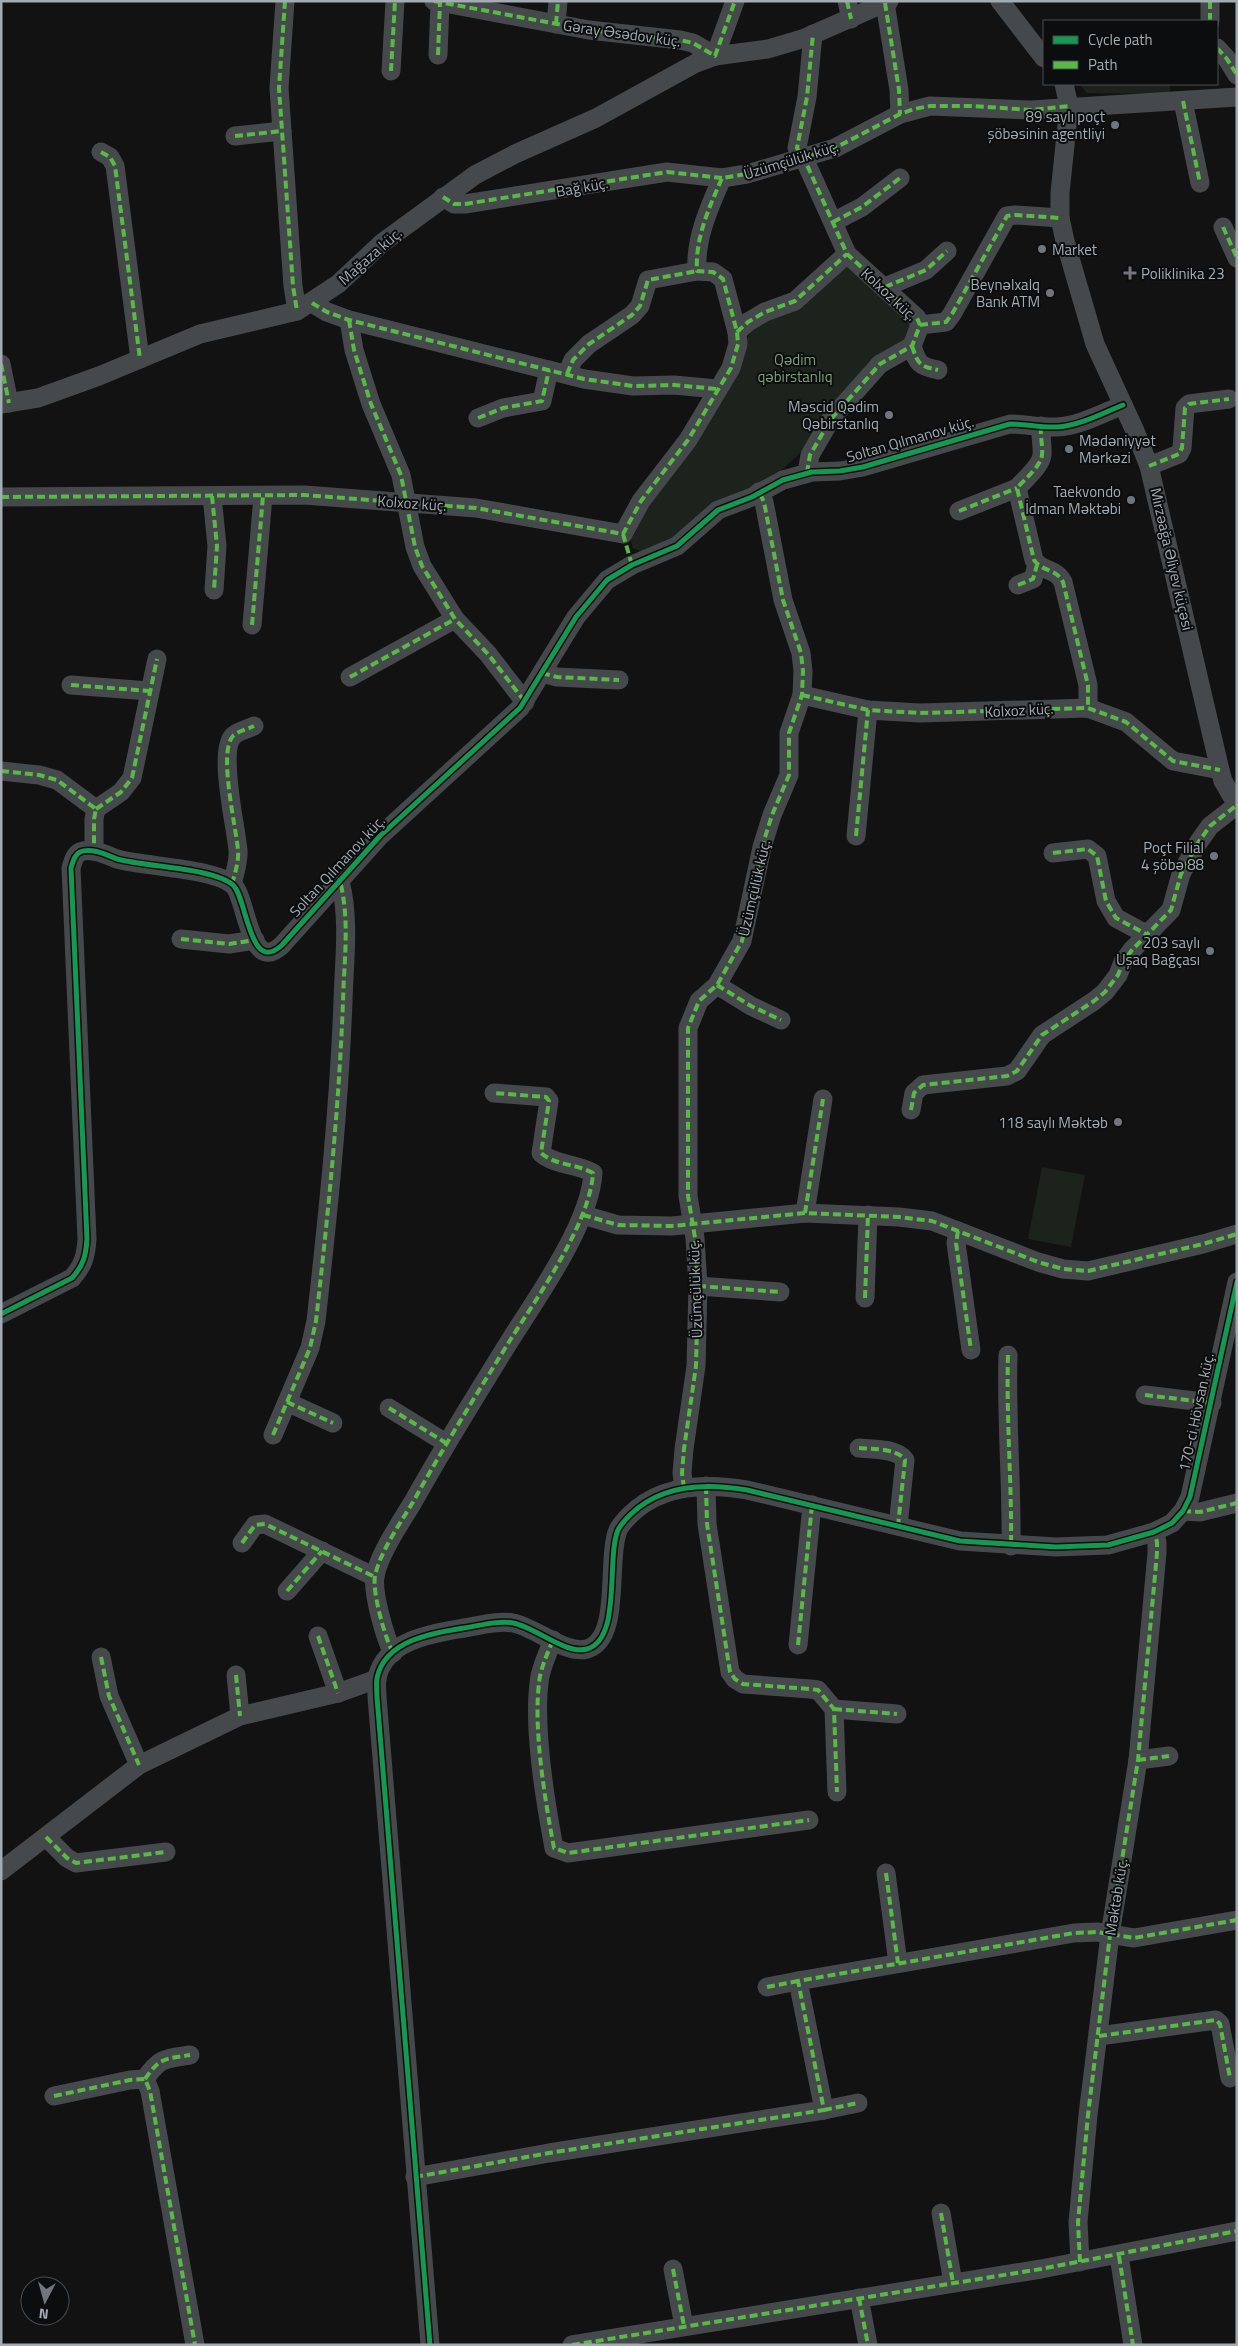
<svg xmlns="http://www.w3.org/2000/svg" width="1238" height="2346" font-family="'Titillium Web',sans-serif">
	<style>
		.green { fill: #1c221c }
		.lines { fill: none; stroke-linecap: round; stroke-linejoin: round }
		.minor { stroke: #46494b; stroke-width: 19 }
		.quiet { stroke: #58b947; stroke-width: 4; stroke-dasharray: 8 4; stroke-linecap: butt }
		.cycleway-casing { stroke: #0c0d0e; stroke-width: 8 }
		.cycleway { stroke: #139951; stroke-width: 5 }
		.poi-dot { fill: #70767b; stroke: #0c0d0e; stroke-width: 2 }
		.labels { text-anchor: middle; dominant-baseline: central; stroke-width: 4; stroke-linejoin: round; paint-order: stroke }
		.street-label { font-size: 15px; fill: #a3acb3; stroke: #0c0d0e }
		.poi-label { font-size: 15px; fill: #a3acb3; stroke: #0c0d0e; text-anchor: end }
		.park-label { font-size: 15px; fill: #819e7a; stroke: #0c0d0e }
	</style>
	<rect width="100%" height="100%" fill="#121212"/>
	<g class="green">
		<path d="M1079,84h91v10l-83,-1z"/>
		<path d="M843,265l10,3 59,55 -5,20 -25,9 -8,6 -76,97 -25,23 -126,76 -14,-6 -4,-12 125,-209z"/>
		<path d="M1042,1167l43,8 -14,72 -43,-8z"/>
	</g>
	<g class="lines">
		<g class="minor">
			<path d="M285,1l-6,87 14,198 4,25"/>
			<path d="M434,1l155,29 91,10 13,3 22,13"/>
			<path d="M847,1l4,18"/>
			<path d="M1000,1l44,57"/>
			<path d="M1210,1v20"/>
			<path d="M885,3l14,87 1,24"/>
			<path d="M556,24l2,-23"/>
			<path d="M1217,48l10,11 10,16"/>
			<path d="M438,55l2,-53"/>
			<path d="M715,56l20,-55"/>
			<path d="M391,71l4,-70"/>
			<path d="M1064,84l5,22 -9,87v25l5,23 30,103 40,87 14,35 71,304 3,11 14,24"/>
			<path d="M1183,101l17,82"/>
			<path d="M235,136l47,-5"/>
			<path d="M101,152l9,5 5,9 25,193"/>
			<path d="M443,197l11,7h11l202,-32 55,6"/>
			<path d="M833,222l29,-15 38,-29"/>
			<path d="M1223,227l14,31"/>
			<path d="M885,287l41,-17 21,-19"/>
			<path d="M312,303l15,9 22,8 235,59 49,7 41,-1 43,4"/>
			<path d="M349,320l5,30 17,54 30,71 14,72 7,19 33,53 33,35 37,48"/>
			<path d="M920,325l26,-3 6,-8 55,-98 8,-1 45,3"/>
			<path d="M737,332l11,-10 17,-10 30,-11 52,-47"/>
			<path d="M912,346c6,18 7,20 26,24"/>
			<path d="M1,364l8,39"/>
			<path d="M567,374l6,-14 16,-16 43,-29 8,-9 8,-26 49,-9"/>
			<path d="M1,404l37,-6 61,-22 101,-42 97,-23 41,-27 44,-41 93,-68 40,-21 81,-36 100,-55 19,-7 53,-7 37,-11 84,-37"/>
			<path d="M478,418l25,-10 39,-7 7,-31"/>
			<path d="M1041,426c-1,10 2,20 1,29 -1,11 -18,25 -25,33l17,72c8,12 22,8 29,22l25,103v23"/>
			<path d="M1149,466l30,-12 3,-6 3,-40 4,-4 40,-5"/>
			<path d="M807,473l3,-18 21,-36 49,-55 32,-18 8,-21 -3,-7 -70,-64 -40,-89 -10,-17 10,-51 6,-63"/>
			<path d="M212,496l5,50 -3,44"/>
			<path d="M1,497l303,-2 172,13 147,26 18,-33 47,-61 43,-72 7,-24 -1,-12 -14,-53 -10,-7 -16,-1c-2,-33 12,-63 25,-93l25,-4 88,-26 65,-34 30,-8 101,4 206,-13"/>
			<path d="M959,511l58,-23"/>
			<path d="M1018,585l15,-6 4,-14"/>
			<path d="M252,625l11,-129"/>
			<path d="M542,673l15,4 62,3"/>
			<path d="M350,677l105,-58"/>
			<path d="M71,685l78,6"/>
			<path d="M802,695l66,15 52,3 168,-5 38,14 47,39 47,9"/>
			<path d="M1,771l38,4 18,5 39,29 -2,10v32"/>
			<path d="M96,809l25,-17 11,-14 25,-119"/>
			<path d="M856,836l12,-126"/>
			<path d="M1053,853l35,-4 9,7 9,45 10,17 30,16"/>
			<path d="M232,884c3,-11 7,-23 6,-34 -2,-23 -20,-98 -5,-114 5,-5 15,-7 21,-10"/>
			<path d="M181,939l48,5 26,-4"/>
			<path d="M717,985l34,21 30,14"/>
			<path d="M911,1110l3,-17 9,-8 84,-9 10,-5 25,-36 52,-34 11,-9 13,-17 5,-13 9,-12 39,-40 10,-36 17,-31 12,-17 27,-21"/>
			<path d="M805,1213l18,-114"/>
			<path d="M583,1215l35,10 54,1 133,-13 94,4 33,4 106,41 25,7 25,2 115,-27 34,-10"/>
			<path d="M958,1231l-2,12 15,107"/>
			<path d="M698,1286l82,6"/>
			<path d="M865,1298l3,-83"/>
			<path d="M1,1314l71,-36c11,-12 14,-22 15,-39l-16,-371c2,-6 3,-13 9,-16 11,-5 27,3 37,7 29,8 97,9 116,26 14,12 16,91 49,60l98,-109 140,-128 56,-91 31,-37 25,-15 45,-19 41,-36 34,-13 31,-17 29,-8 28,-1 23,-4 147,-43c16,0 31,4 47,3 22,-1 46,-14 66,-22"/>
			<path d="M1008,1355c-2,64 4,127 3,191"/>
			<path d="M1145,1395l67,8"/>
			<path d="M287,1402l46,21"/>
			<path d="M389,1408l57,35"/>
			<path d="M273,1435l37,-87 6,-27c12,-107 23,-213 27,-320 1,-40 7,-81 -3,-120"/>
			<path d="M859,1448c12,1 38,0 46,12l-7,66"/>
			<path d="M706,1486l1,38 23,148 5,7 8,5 67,5 8,1 16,19 3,83"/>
			<path d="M684,1488l-2,-15 2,-24 12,-83 2,-80 -3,-48 -7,-42v-168l11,-27 18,-16 25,-44 20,-94 10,-32 17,-40v-42l13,-38 1,-24 -2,-18 -18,-53 -19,-98 -5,-10"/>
			<path d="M1183,1511l17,1 37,-9"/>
			<path d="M242,1543l13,-18 10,-1 110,53"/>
			<path d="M287,1591l35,-40"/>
			<path d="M318,1636l20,57"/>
			<path d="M553,1640c-5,12 -10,23 -13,36 -8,48 5,124 14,172l14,5 241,-33"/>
			<path d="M798,1645l14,-140"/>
			<path d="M393,1653c-8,-15 -21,-61 -18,-77 4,-22 26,-54 38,-74 30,-54 63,-107 96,-160 27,-43 81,-118 84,-169 -16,-9 -39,-8 -52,-20l8,-52 -3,-4 -52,-4"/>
			<path d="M101,1657l8,39 30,69"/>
			<path d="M236,1675l4,41"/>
			<path d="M834,1709l63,5"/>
			<path d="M1138,1760l31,-4"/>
			<path d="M46,1837l21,21 9,5 90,-11"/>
			<path d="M1,1871l138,-106 101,-49 98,-23 39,-14"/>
			<path d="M886,1873l12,90"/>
			<path d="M767,1987l31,-6"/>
			<path d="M1099,2036l117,-16 4,4 10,54"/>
			<path d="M145,2079c15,-22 20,-20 45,-24"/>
			<path d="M54,2096l76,-16 15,-1 5,12 45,254"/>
			<path d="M824,2110l34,-7"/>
			<path d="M415,2177l134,-24 275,-43 -26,-129 276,-48 23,-1 37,6 103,-18"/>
			<path d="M941,2213l12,70"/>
			<path d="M1119,2256l14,89"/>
			<path d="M1080,2262l-2,-40 10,-107 22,-180 28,-175 19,-207v-11l-3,-10"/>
			<path d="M673,2269l11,57"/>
			<path d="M859,2298l9,47"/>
			<path d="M430,2345l-53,-648c0,-6 -1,-13 0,-19 8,-38 56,-45 87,-50 15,-2 33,-8 49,-5 22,4 53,32 74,26 35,-10 19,-90 31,-119 3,-6 7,-10 12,-15 31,-31 77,-32 117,-25l213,51 96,6 52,-2 46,-13 18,-9 11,-12 7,-14 47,-215"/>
			<path d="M572,2345l469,-76 196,-38"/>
		</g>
		<g class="quiet">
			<path d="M285,1l-6,87 14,198 4,25"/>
			<path d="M434,1l155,29 91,10 13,3 22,13 20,-55"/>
			<path d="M847,1l4,18"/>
			<path d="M1210,1v20"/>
			<path d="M885,3l14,87 1,24"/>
			<path d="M556,24l2,-23"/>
			<path d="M1217,48l10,11 10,16"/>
			<path d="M438,55l2,-53"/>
			<path d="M391,71l4,-70"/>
			<path d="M1183,101l17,82"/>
			<path d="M235,136l47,-5"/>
			<path d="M101,152l9,5 5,9 25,193"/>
			<path d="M443,197l11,7h11l202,-32 55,6"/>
			<path d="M833,222l29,-15 38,-29"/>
			<path d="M1223,227l14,31"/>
			<path d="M885,287l41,-17 21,-19"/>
			<path d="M312,303l15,9 22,8 235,59 49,7 41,-1 43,4"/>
			<path d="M349,320l5,30 17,54 30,71 14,72 7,19 33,53 33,35 37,48"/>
			<path d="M920,325l26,-3 6,-8 55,-98 8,-1 45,3"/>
			<path d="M737,332l11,-10 17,-10 30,-11 52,-47"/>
			<path d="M912,346c6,18 7,20 26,24"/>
			<path d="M1,364l8,39"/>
			<path d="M567,374l6,-14 16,-16 43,-29 8,-9 8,-26 49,-9"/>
			<path d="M478,418l25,-10 39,-7 7,-31"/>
			<path d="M1041,426c-1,10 2,20 1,29 -1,11 -18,25 -25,33l17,72c8,12 22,8 29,22l25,103v23"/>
			<path d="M1149,466l30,-12 3,-6 3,-40 4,-4 40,-5"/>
			<path d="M807,473l3,-18 21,-36 49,-55 32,-18 8,-21 -3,-7 -70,-64 -40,-89 -10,-17 10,-51 6,-63"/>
			<path d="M212,496l5,50 -3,44"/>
			<path d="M1,497l303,-2 172,13 147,26 18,-33 47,-61 43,-72 7,-24 -1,-12 -14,-53 -10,-7 -16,-1c-2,-33 12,-63 25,-93l25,-4 88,-26 65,-34 14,-5 16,-3h43l58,4 38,-4"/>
			<path d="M959,511l58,-23"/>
			<path d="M623,534l9,31"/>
			<path d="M1018,585l15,-6 4,-14"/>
			<path d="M252,625l11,-129"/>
			<path d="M542,673l15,4 62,3"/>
			<path d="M350,677l105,-58"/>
			<path d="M71,685l78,6"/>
			<path d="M802,695l66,15 52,3 168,-5 38,14 47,39 47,9"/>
			<path d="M1,771l38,4 18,5 39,29 -2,10v32"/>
			<path d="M96,809l25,-17 11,-14 25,-119"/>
			<path d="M856,836l12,-126"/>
			<path d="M1053,853l35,-4 9,7 9,45 10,17 30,16"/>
			<path d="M232,884c3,-11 7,-23 6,-34 -2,-23 -20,-98 -5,-114 5,-5 15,-7 21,-10"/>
			<path d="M181,939l48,5 26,-4"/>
			<path d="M717,985l34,21 30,14"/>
			<path d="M911,1110l3,-17 9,-8 84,-9 10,-5 25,-36 52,-34 11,-9 13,-17 5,-13 9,-12 39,-40 10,-36 17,-31 12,-17 27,-21"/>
			<path d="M805,1213l18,-114"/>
			<path d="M583,1215l35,10 54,1 133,-13 94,4 33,4 106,41 25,7 25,2 115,-27 34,-10"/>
			<path d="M958,1231l-2,12 15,107"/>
			<path d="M698,1286l82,6"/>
			<path d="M865,1298l3,-83"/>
			<path d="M1008,1355c-2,64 4,127 3,191"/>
			<path d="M1145,1395l67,8"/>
			<path d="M287,1402l46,21"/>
			<path d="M389,1408l57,35"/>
			<path d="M273,1435l37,-87 6,-27c12,-107 23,-213 27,-320 1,-40 7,-81 -3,-120"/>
			<path d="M859,1448c12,1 38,0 46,12l-7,66"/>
			<path d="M706,1486l1,38 23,148 5,7 8,5 67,5 8,1 16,19 3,83"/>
			<path d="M684,1488l-2,-15 2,-24 12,-83 2,-80 -3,-48 -7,-42v-168l11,-27 18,-16 25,-44 20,-94 10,-32 17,-40v-42l13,-38 1,-24 -2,-18 -18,-53 -19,-98 -5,-10"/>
			<path d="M1183,1511l17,1 37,-9"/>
			<path d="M242,1543l13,-18 10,-1 110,53"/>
			<path d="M287,1591l35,-40"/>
			<path d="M318,1636l20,57"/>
			<path d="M553,1640c-5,12 -10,23 -13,36 -8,48 5,124 14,172l14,5 241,-33"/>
			<path d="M798,1645l14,-140"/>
			<path d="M393,1653c-8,-15 -21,-61 -18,-77 4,-22 26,-54 38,-74 30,-54 63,-107 96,-160 27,-43 81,-118 84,-169 -16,-9 -39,-8 -52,-20l8,-52 -3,-4 -52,-4"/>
			<path d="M101,1657l8,39 30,69"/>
			<path d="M236,1675l4,41"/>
			<path d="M834,1709l63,5"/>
			<path d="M1138,1760l31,-4"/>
			<path d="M46,1837l21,21 9,5 90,-11"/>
			<path d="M886,1873l12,90"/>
			<path d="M767,1987l31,-6"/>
			<path d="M1099,2036l117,-16 4,4 10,54"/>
			<path d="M145,2079c15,-22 20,-20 45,-24"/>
			<path d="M54,2096l76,-16 15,-1 5,12 45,254"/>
			<path d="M824,2110l34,-7"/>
			<path d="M415,2177l134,-24 275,-43 -26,-129 276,-48 23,-1 37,6 103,-18"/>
			<path d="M941,2213l12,70"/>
			<path d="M1119,2256l14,89"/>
			<path d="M1080,2262l-2,-40 10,-107 22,-180 28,-175 19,-207v-11l-3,-10"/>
			<path d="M673,2269l11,57"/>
			<path d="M859,2298l9,47"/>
			<path d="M572,2345l469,-76 196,-38"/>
		</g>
		<defs>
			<g id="cycleway">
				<path d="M1,1314l71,-36c11,-12 14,-22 15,-39l-16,-371c2,-6 3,-13 9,-16 11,-5 27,3 37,7 29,8 97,9 116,26 14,12 16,91 49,60l98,-109 140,-128 56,-91 31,-37 25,-15 45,-19 41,-36 34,-13 31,-17 29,-8 28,-1 23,-4 147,-43c16,0 31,4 47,3 22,-1 46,-14 66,-22"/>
				<path d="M430,2345l-53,-648c0,-6 -1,-13 0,-19 8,-38 56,-45 87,-50 15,-2 33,-8 49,-5 22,4 53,32 74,26 35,-10 19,-90 31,-119 3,-6 7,-10 12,-15 31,-31 77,-32 117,-25l213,51 96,6 52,-2 46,-13 18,-9 11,-12 7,-14 47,-215"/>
			</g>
		</defs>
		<use href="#cycleway" class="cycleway-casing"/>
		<use href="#cycleway" class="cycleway"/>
	</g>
	<g class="poi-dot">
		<circle cx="1115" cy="125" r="5"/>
		<circle cx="1042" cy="249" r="5"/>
		<path d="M1127.5 265.5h5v5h5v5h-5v5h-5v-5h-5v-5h5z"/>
		<circle cx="1050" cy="293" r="5"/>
		<circle cx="889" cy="415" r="5"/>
		<circle cx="1069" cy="449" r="5"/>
		<circle cx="1131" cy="500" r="5"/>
		<circle cx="1214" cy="856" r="5"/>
		<circle cx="1210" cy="951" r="5"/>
		<circle cx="1118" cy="1122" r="5"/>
	</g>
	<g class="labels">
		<g class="street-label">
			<text transform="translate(622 33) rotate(8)">Gəray Əsədov küç.</text>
			<text transform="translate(791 160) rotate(-17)">Üzümçülük küç.</text>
			<text transform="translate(582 187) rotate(-10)">Bağ küç.</text>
			<text transform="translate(370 256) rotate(-41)">Mağaza küç.</text>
			<text transform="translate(889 294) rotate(43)">Kolxoz küç.</text>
			<text transform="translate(910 439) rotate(-16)">Soltan Qılmanov küç.</text>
			<text transform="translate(412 503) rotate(4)">Kolxoz küç.</text>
			<text transform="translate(1172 559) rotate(77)">Mirzəağa Əliyev küçəsi</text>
			<text transform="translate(1019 710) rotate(-3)">Kolxoz küç.</text>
			<text transform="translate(337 866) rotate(-47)">Soltan Qılmanov küç.</text>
			<text transform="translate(754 888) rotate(-77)">Üzümçülük küç.</text>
			<text transform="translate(695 1289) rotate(-92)">Üzümçülük küç.</text>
			<text transform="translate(1196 1412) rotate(-78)">170-ci Hövsan küç.</text>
			<text transform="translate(1116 1897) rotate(-81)">Məktəb küç.</text>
		</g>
		<g class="poi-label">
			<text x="1105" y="116">89 saylı poçt<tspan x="1105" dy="17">şöbəsinin agentliyi</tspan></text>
			<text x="1052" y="249" text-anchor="start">Market</text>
			<text x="1141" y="273" text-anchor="start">Poliklinika 23</text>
			<text x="1040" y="284">Beynəlxalq<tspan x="1040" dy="17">Bank ATM</tspan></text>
			<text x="879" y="406">Məscid Qədim<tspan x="879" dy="17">Qəbirstanlıq</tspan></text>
			<text x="1079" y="440" text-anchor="start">Mədəniyyət<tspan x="1079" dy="17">Mərkəzi</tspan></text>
			<text x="1121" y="491">Taekvondo<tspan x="1121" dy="17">İdman Məktəbi</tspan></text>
			<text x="1204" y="847">Poçt Filial<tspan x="1204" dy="17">4 şöbə 88</tspan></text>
			<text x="1200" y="942">203 saylı<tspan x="1200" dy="17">Uşaq Bağçası</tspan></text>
			<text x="1108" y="1122">118 saylı Məktəb</text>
		</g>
		<g class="park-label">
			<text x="795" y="359">Qədim<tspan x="795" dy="17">qəbirstanlıq</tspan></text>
		</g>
	</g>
	<rect width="1238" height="2346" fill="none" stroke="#a3acb3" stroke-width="5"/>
	<rect x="1043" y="20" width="175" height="65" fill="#0c0d0e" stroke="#484d50"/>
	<rect x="1053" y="36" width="25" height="8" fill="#139951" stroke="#484d50"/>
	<text x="1088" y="45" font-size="15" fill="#a3acb3">Cycle path</text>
	<rect x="1053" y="61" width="25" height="8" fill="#58b947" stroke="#484d50"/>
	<text x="1088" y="70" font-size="15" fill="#a3acb3">Path</text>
	<g transform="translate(45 2301) rotate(186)"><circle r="24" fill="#0c0d0e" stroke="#484d50"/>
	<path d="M0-4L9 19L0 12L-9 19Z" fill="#70767b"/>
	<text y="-8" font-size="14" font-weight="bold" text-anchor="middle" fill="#a3acb3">N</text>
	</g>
</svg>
